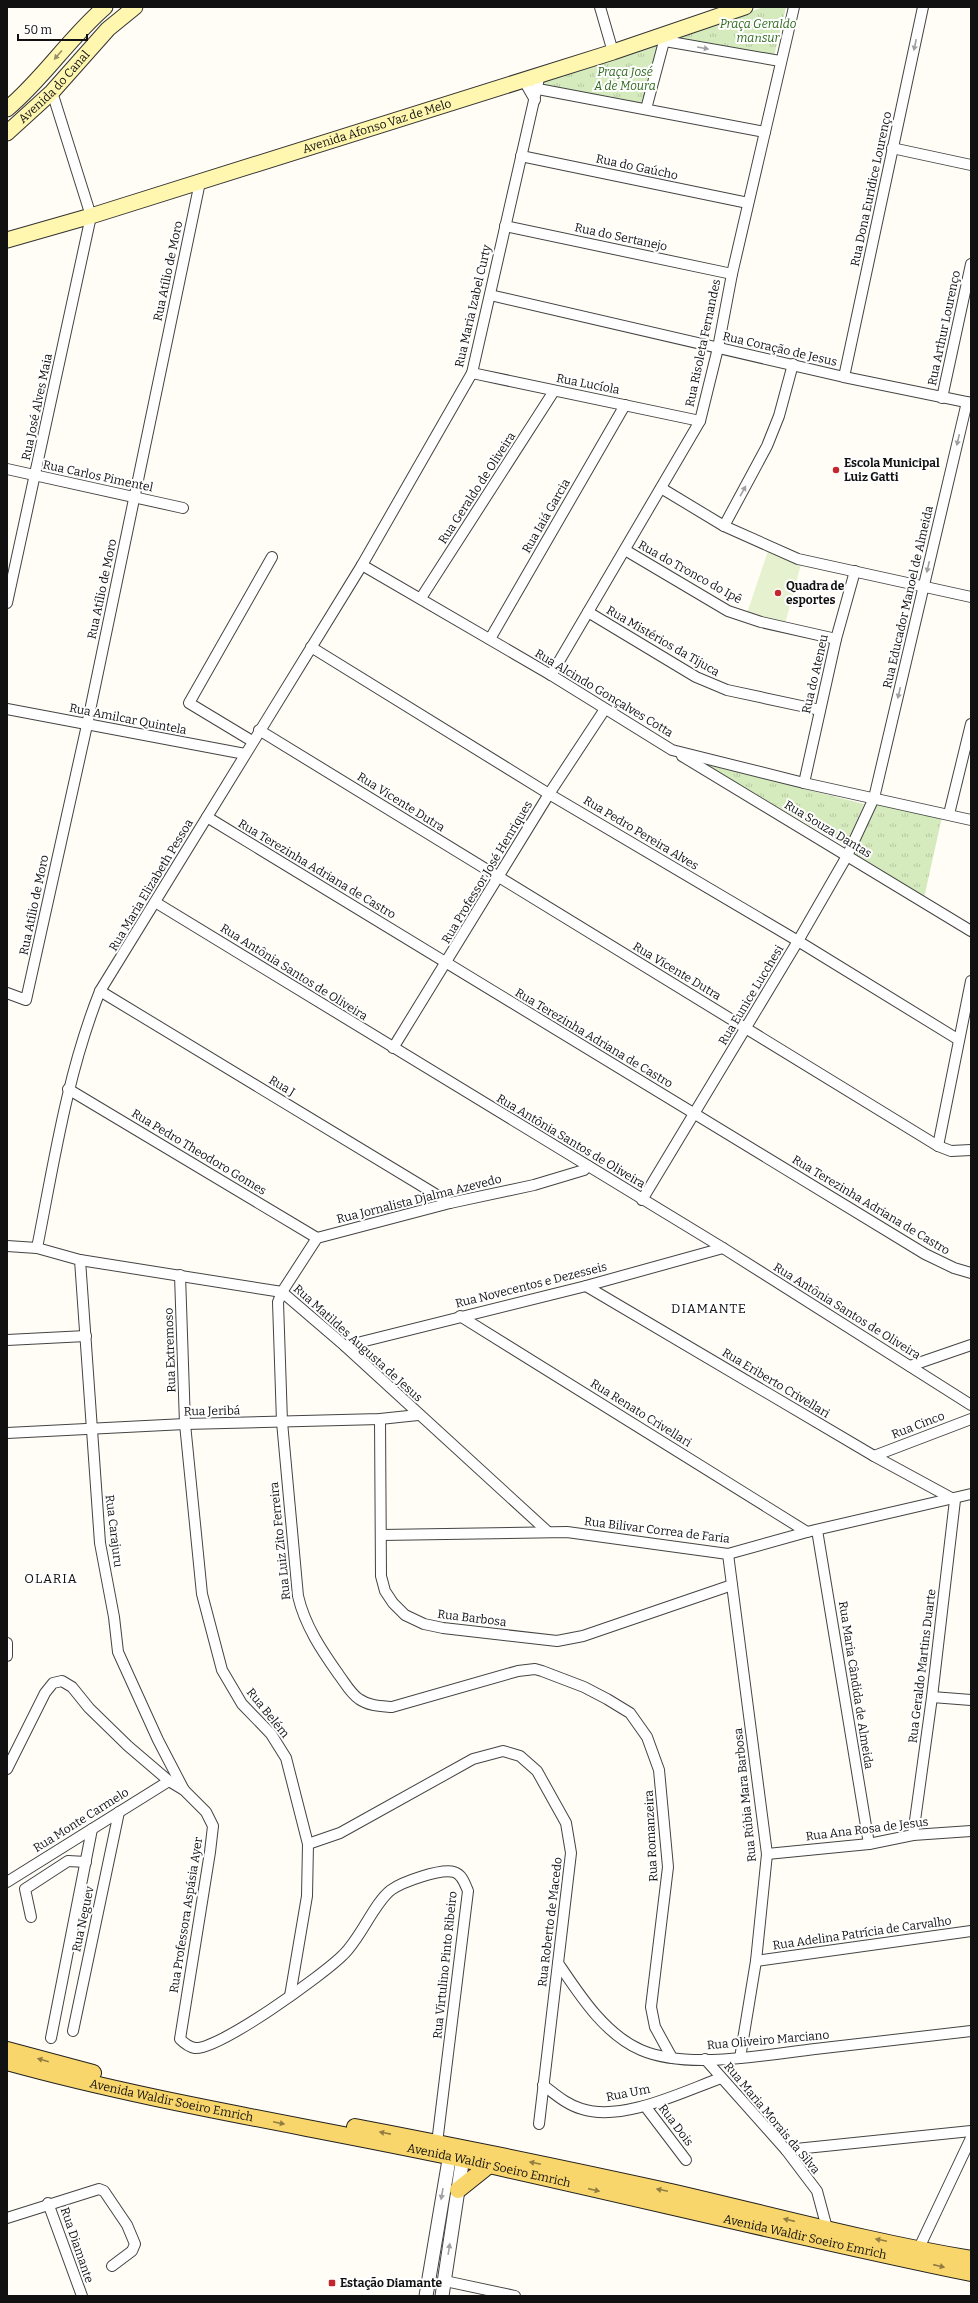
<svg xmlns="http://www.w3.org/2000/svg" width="978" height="2303" font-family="Bitter,serif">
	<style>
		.grass { fill: url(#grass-tufts) }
		.pitch { fill: #e6f2cf }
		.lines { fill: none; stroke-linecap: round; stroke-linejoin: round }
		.minor-casing { stroke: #444; stroke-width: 12 }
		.tertiary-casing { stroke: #444; stroke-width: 15 }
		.secondary-casing { stroke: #333; stroke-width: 17 }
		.primary-casing { stroke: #222; stroke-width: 18 }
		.minor { stroke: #fff; stroke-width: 10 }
		.tertiary { stroke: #fff; stroke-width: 13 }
		.secondary { stroke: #fff6b0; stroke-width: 15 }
		.primary { stroke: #f9d66b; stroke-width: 16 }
		.oneway { fill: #a0a0a0 }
		.oneway2 { fill: #948f68 }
		.oneway3 { fill: #917d42 }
		.poi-dot { fill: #c4262e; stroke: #fff; stroke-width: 1.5 }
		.labels { text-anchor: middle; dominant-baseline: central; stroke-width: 4; stroke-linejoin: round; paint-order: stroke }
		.park-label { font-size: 12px; font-style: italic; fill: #2f6b1f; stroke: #fff }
		.street-label { font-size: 12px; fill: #111; stroke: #fff }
		.poi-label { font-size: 12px; font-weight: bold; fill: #111; stroke: #fff; text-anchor: start }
		.neighbourhood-label { font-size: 13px; letter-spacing: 1px; fill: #111; stroke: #fff }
	</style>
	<defs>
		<pattern id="grass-tufts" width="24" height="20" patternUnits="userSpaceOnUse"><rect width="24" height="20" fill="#d5ebbd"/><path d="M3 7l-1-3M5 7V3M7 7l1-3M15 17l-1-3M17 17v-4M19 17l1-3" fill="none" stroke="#b6c8a1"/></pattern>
	</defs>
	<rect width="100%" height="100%" fill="#fffdf5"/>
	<g class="grass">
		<path d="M764,7h22l-12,49 -101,-19z"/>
		<path d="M659,43l-18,63 -104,-22z"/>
		<path d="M701,763l163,41 -18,42z"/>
		<path d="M877,803l65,14 -18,81 -71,-43z"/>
	</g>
	<path class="pitch" d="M768,551l33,13 -16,60 -38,-11z"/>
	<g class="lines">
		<defs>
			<g id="minor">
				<path d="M600,7l13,45"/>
				<path d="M665,41l115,20"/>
				<path d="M523,79l12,21"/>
				<path d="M538,89l227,43"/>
				<path d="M646,109l20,-75"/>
				<path d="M892,148l79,17"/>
				<path d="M521,156l227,47"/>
				<path d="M505,226l227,48"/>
				<path d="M490,295l354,82 127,26"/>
				<path d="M472,373l228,48"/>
				<path d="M844,377l79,-370"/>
				<path d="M942,398l29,-134"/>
				<path d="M7,469l176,39"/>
				<path d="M661,488l63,38 74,33 173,38"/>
				<path d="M724,526l43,-80 12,-30 14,-52"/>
				<path d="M625,550l103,61 33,11 75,17"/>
				<path d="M362,565l189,110 121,75 132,33 167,37"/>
				<path d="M421,598l133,-207"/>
				<path d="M7,603l84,-387 -39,-124"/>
				<path d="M588,612l108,65 31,13 93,20"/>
				<path d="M490,639l135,-234"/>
				<path d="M311,647l238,147 249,147 161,99"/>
				<path d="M551,675l149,-254 18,-73 14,-74 62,-267"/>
				<path d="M7,709l238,45"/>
				<path d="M259,730l679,416 13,5 20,-1"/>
				<path d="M252,741l-63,-38 83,-146"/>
				<path d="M682,756l289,175"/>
				<path d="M804,783l32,-144 19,-68"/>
				<path d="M949,814l22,-90"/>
				<path d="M207,817l718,437 29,14 17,5"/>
				<path d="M155,902l568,346 248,157"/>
				<path d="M100,991l350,212"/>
				<path d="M7,993l19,7 61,-275 113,-543"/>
				<path d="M393,1048l156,-254 56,-85"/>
				<path d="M68,1089l249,149"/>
				<path d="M938,1146l33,-165"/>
				<path d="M588,1166l-4,4 -50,15 -84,18 -133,35 -35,54 -4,10 4,120 16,174c7,30 24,55 41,79 6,8 12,19 20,24 10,7 21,7 33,8l126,-36 17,-2 7,2 42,16 23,12 23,14 17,24 12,33 9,97 -17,140 4,20 17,31"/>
				<path d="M642,1200l156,-259 49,-85 27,-58 93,-396"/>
				<path d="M7,1246l30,2 43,12 202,32 63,54 202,185"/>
				<path d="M37,1248c17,-86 30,-174 63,-257l262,-426 110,-192 68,-299"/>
				<path d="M80,1260l20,283 14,74 4,35 40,88 26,50"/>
				<path d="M180,1275l5,149 17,170 20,76 20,34 29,30 15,24 22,86 -1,52 -17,100"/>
				<path d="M586,1286l288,170 81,44 -23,197 -19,138"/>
				<path d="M460,1316l347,216"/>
				<path d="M7,1340l79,-4"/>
				<path d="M345,1346l241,-60 137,-38"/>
				<path d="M910,1366l61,-21"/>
				<path d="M380,1419l1,157 4,15 8,12 12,12 19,9 19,4 114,13 26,-5 149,-51"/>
				<path d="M7,1433l178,-9 195,-5 38,-4"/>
				<path d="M874,1456l97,-37"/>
				<path d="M817,1530l52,314"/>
				<path d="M381,1535l186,-3 161,22 79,-22 164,-38"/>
				<path d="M728,1554l39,300 -11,107 -16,97"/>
				<path d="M7,1643v13"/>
				<path d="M932,1697l39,3"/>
				<path d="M7,1769l38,-76 8,-10 9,-2 10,6 17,21 39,38 41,35 15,9 22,22 7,14 -3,26 -30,187c4,4 9,8 15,9 24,2 128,-73 148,-93 18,-17 31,-52 48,-65 11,-8 50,-22 63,-18 8,2 11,12 14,19l-31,252"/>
				<path d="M308,1844l32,-11 133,-74 30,-8 17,5 17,15 29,52 5,30 -32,271"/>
				<path d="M767,1854l102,-10 44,-9 58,-4"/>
				<path d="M7,1882l162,-101"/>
				<path d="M31,1917l-6,-28 43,-28 18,1"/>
				<path d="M756,1961l215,-30"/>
				<path d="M558,1963c21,31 46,71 83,87 46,20 124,5 174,-1 52,-6 104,-12 156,-18"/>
				<path d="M73,2031l46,-219"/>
				<path d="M51,2038l41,-209"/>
				<path d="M705,2059l81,91 31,41 11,41"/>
				<path d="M543,2085c12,9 24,20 39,24 41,13 100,-17 139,-31"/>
				<path d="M645,2106l41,54"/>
				<path d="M786,2150l185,-19"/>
				<path d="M48,2203l34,93"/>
				<path d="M7,2218l92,-29 5,2 23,34 8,19 -3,7 -20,15"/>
				<path d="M919,2248l52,-110"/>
				<path d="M445,2281l70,15"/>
			</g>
			<g id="tertiary">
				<path d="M426,2296l25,-148"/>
				<path d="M442,2296l22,-146"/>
			</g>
			<g id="secondary">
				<path d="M7,109c36,-30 62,-71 98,-102"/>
				<path id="s1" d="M7,133l45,-41 56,-63 27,-22"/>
				<path id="s2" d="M7,240l84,-24 522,-164 132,-45"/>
			</g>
			<g id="primary">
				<path d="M7,2050l86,23"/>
				<path id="s3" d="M7,2062c145,40 294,63 441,94 175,38 348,81 523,117"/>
				<path d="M355,2127c105,20 211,42 316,65 100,23 199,50 300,67"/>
				<path d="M458,2190l30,-24"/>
			</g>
		</defs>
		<use href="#minor" class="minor-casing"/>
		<use href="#tertiary" class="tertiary-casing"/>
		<use href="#secondary" class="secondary-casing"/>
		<use href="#primary" class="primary-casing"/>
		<use href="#minor" class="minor"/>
		<use href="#tertiary" class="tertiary"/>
		<use href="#secondary" class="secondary"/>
		<use href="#primary" class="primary"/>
	</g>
	<defs><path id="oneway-solid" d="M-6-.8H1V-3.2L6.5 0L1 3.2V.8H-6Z"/></defs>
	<g class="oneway">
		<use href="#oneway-solid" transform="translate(915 45) rotate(102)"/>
		<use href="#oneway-solid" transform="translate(703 48) rotate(10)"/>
		<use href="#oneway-solid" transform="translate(958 440) rotate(103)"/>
		<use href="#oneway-solid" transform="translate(743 491) rotate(-61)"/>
		<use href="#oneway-solid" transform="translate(928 567) rotate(103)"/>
		<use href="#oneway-solid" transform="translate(899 693) rotate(103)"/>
		<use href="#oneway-solid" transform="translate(442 2194) rotate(100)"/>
		<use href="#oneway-solid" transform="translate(449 2249) rotate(-81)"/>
	</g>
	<use class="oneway2" href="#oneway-solid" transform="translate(58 55) rotate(131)"/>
	<g class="oneway3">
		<use href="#oneway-solid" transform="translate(43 2060) rotate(-164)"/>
		<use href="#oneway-solid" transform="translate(279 2123) rotate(12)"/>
		<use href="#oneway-solid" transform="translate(385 2133) rotate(-169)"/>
		<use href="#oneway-solid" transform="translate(535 2163) rotate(-168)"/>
		<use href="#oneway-solid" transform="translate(594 2190) rotate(13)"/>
		<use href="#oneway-solid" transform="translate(662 2190) rotate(-168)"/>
		<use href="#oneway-solid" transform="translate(789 2220) rotate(-167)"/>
		<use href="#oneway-solid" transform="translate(881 2240) rotate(-168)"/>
		<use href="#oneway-solid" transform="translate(939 2266) rotate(13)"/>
	</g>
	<g class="poi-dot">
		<circle cx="836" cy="470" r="4"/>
		<circle cx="778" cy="593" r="4"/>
		<rect x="328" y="2279" width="8" height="8" rx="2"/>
	</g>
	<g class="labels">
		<g class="park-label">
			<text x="758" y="24">Praça Geraldo<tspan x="758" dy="14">mansur</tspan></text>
			<text x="625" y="72">Praça José<tspan x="625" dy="14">A de Moura</tspan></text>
		</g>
		<g class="street-label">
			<text stroke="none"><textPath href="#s1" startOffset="66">Avenida do Canal</textPath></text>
			<text stroke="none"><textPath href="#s2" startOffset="387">Avenida Afonso Vaz de Melo</textPath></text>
			<text transform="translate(637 167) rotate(12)">Rua do Gaúcho</text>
			<text transform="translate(871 189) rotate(-78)">Rua Dona Euridice Lourenço</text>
			<text transform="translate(621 237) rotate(12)">Rua do Sertanejo</text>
			<text transform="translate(168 271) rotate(-78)">Rua Atílio de Moro</text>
			<text transform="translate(473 306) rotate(-77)">Rua Maria Izabel Curty</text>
			<text transform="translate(944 328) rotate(-78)">Rua Arthur Lourenço</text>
			<text transform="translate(703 343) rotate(-78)">Rua Risoleta Fernandes</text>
			<text transform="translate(780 349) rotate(13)">Rua Coração de Jesus</text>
			<text transform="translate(588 384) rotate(11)">Rua Lucíola</text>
			<text transform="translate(37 407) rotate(-78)">Rua José Alves Maia</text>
			<text transform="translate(98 476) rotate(12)">Rua Carlos Pimentel</text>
			<text transform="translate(477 488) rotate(-57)">Rua Geraldo de Oliveira</text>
			<text transform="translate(546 516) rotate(-60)">Rua Iaiá Garcia</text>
			<text transform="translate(690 572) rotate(29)">Rua do Tronco do Ipê</text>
			<text transform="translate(102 589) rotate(-78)">Rua Atílio de Moro</text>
			<text transform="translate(908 597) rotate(-77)">Rua Educador Manoel de Almeida</text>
			<text transform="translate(663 641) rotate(30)">Rua Mistérios da Tijuca</text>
			<text transform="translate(815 674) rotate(-77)">Rua do Ateneu</text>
			<text transform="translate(604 693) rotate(31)">Rua Alcindo Gonçalves Cotta</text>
			<text transform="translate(128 719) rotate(11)">Rua Amilcar Quintela</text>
			<text transform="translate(401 802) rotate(32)">Rua Vicente Dutra</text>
			<text transform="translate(828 829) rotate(31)">Rua Souza Dantas</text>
			<text transform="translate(641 833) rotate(31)">Rua Pedro Pereira Alves</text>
			<text transform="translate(317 869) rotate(31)">Rua Terezinha Adriana de Castro</text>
			<text transform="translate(487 872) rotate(-59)">Rua Professor José Henriques</text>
			<text transform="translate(151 885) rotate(-59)">Rua Maria Elizabeth Pessoa</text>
			<text transform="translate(34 905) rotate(-78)">Rua Atílio de Moro</text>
			<text transform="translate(677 971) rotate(31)">Rua Vicente Dutra</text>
			<text transform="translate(294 972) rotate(32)">Rua Antônia Santos de Oliveira</text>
			<text transform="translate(751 995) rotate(-59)">Rua Eunice Lucchesi</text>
			<text transform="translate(594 1038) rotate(31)">Rua Terezinha Adriana de Castro</text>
			<text transform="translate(282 1086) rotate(31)">Rua J</text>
			<text transform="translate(571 1141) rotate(31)">Rua Antônia Santos de Oliveira</text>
			<text transform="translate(199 1152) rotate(31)">Rua Pedro Theodoro Gomes</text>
			<text transform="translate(419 1199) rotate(-14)">Rua Jornalista Djalma Azevedo</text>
			<text transform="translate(871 1205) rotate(31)">Rua Terezinha Adriana de Castro</text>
			<text transform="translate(531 1285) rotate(-14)">Rua Novecentos e Dezesseis</text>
			<text transform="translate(847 1311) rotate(32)">Rua Antônia Santos de Oliveira</text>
			<text transform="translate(358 1343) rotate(42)">Rua Matildes Augusta de Jesus</text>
			<text transform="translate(170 1350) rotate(-92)">Rua Extremoso</text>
			<text transform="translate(776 1383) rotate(31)">Rua Eriberto Crivellari</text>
			<text transform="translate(212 1411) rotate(-1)">Rua Jeribá</text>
			<text transform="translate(641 1413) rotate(32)">Rua Renato Crivellari</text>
			<text transform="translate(918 1425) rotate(-21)">Rua Cinco</text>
			<text transform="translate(657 1530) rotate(7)">Rua Bilivar Correa de Faria</text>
			<text transform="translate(114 1531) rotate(83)">Rua Carajuru</text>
			<text transform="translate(280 1541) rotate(-96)">Rua Luiz Zito Ferreira</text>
			<text transform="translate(472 1618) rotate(7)">Rua Barbosa</text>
			<text transform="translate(922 1666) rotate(-83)">Rua Geraldo Martins Duarte</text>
			<text transform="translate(856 1685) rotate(81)">Rua Maria Cândida de Almeida</text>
			<text transform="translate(268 1713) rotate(51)">Rua Belém</text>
			<text transform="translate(745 1795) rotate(-96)">Rua Rúbia Mara Barbosa</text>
			<text transform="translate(81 1820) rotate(-32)">Rua Monte Carmelo</text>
			<text transform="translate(867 1829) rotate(-7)">Rua Ana Rosa de Jesus</text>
			<text transform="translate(651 1836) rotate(-93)">Rua Romanzeira</text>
			<text transform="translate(186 1915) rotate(-81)">Rua Professora Aspásia Ayer</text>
			<text transform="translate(83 1919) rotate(-78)">Rua Neguev</text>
			<text transform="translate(550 1922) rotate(-83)">Rua Roberto de Macedo</text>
			<text transform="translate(862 1933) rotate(-8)">Rua Adelina Patrícia de Carvalho</text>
			<text transform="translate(445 1965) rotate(-84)">Rua Virtulino Pinto Ribeiro</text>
			<text transform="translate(768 2040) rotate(-5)">Rua Oliveiro Marciano</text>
			<text transform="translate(628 2093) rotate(-11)">Rua Um</text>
			<text stroke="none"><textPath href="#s3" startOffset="169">Avenida Waldir Soeiro Emrich</textPath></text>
			<text transform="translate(772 2118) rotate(50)">Rua Maria Morais da Silva</text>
			<text transform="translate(676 2125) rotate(53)">Rua Dois</text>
			<text stroke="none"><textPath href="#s3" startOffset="493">Avenida Waldir Soeiro Emrich</textPath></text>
			<text stroke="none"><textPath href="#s3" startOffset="817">Avenida Waldir Soeiro Emrich</textPath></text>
			<text transform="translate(77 2245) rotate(71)">Rua Diamante</text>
		</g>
		<g class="poi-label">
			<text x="844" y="463">Escola Municipal<tspan x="844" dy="14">Luiz Gatti</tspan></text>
			<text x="786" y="586">Quadra de<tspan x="786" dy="14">esportes</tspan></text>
			<text x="340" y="2283">Estação Diamante</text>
		</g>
		<g class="neighbourhood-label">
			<text x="709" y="1308">DIAMANTE</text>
			<text x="51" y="1578">OLARIA</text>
		</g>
	</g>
	<rect width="978" height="2303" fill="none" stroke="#111111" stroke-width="16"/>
	<path d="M18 34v6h69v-6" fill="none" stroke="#111111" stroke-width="2"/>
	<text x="24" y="34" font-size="12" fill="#111111" stroke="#ffffff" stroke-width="3" paint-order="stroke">50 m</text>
</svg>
